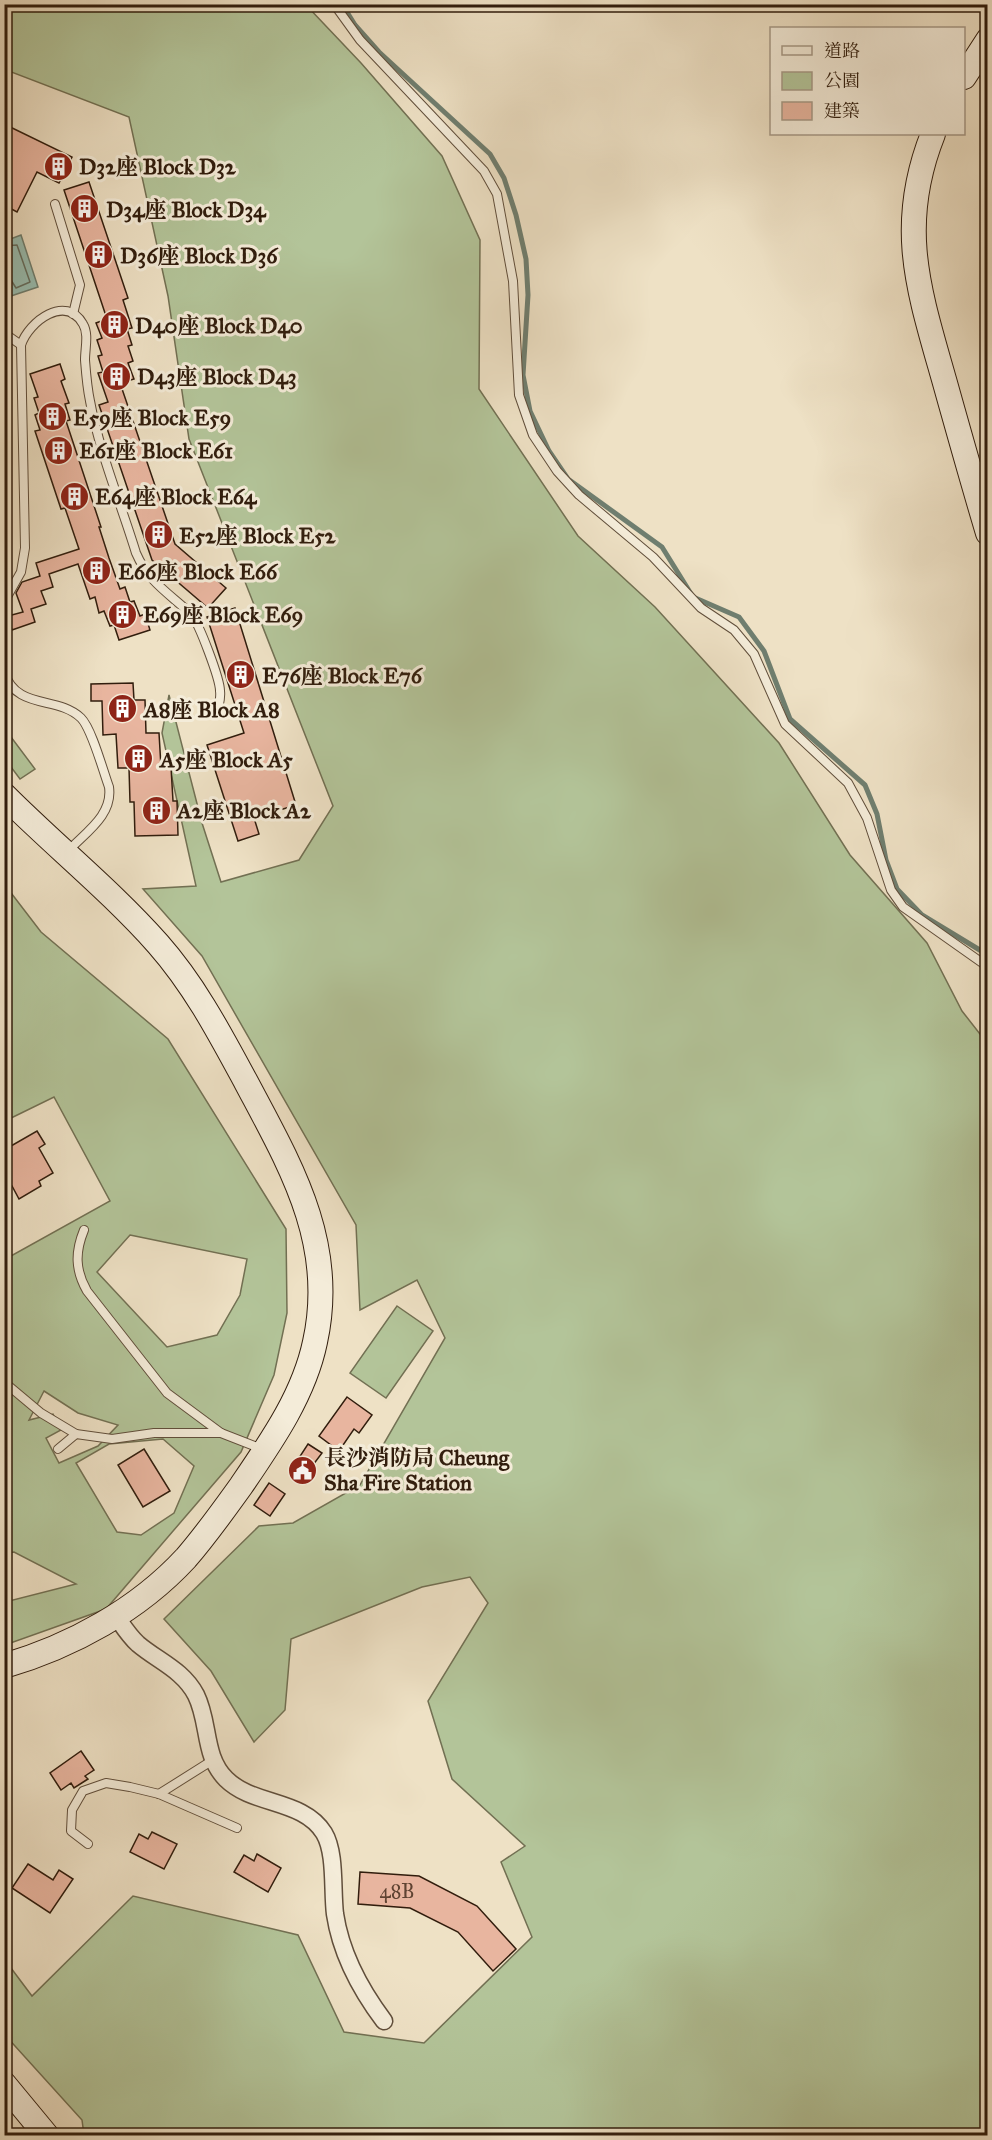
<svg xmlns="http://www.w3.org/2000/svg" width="992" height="2140" font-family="'IM FELL Great Primer','Noto Serif TC',serif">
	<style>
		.green { fill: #b3c499; stroke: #727053; stroke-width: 1.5; fill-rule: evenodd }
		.water { fill: #99beb1; stroke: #6f7e6f; stroke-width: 1.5 }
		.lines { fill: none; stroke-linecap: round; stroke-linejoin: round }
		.shore { stroke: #656e5f; stroke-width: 1.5 }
		.stream { stroke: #6f7e6f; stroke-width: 5 }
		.building { fill: #e8b59f; stroke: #311d0d; stroke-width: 1.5 }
		.lane-casing { stroke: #604e3b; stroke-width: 10 }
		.street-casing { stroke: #604e3b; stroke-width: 19 }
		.secondary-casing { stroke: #311d0d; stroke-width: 26 }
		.lane { stroke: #f4ecd9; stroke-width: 8 }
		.street { stroke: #f4ecd9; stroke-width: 16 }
		.secondary { stroke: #f4ecd9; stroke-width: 24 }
		.labels { text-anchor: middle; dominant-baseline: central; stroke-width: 6; stroke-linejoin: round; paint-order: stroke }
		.number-label { font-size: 20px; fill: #5f4332 }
		.poi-label { font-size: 22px; font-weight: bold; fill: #311d0d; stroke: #f4ecd9; text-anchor: start }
	</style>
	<rect width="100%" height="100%" fill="#eee1c5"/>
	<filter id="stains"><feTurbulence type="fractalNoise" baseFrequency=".00333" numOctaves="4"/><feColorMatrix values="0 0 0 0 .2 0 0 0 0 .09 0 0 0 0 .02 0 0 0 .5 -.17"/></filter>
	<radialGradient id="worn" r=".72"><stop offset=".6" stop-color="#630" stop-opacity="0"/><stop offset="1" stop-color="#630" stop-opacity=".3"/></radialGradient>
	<g class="green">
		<path d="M5,5h301l55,58 81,93 38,84 -1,149 99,147 77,71 124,136 71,112 77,88 35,68 25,32v1092h-903l-2,-15 -77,-85v-75l27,36 101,-100 165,39 46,97 80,11 108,-106 -31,-75 24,-16 -73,-67 -24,-78 60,-98 -18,-26 -48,10 -131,52 -6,71 -31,32 -43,-71 -47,-52 95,-93 34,-3 67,-38 85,-147 -28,-58 -57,30 -4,-85 -154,-269 -59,-67 53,-3 -34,-153 7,-38 33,128 19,59 78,-22 34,-54 -144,-367 -21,-143 -39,-179 -120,-46 -4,3z"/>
		<path d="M5,729l30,40 -15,10 -15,-20z"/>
		<path d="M5,885l36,47 127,107 118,190 1,84 -13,62 -33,77 -135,157 -101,36v-43l71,-18 -62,-32 -9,1 -1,-307 7,10 99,-55 -56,-104 -49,24zM130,1235l117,24 -7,36 -23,40 -50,12 -70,-75zM44,1391l34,22 40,12 -20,21 -39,17 -13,-25 15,-8 -8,-16 -24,6zM163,1439l31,27 -20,47 -33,22 -24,-3 -41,-69 33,-19z"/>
		<path d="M397,1306l36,25 -47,67 -36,-25z"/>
	</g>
	<path class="water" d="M21,235l17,52 -27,9 -6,-20v-35z"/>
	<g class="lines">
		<path class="shore" d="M4,246l13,-1 13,37 -14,6 -5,-8 -7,-2"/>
		<path class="stream" d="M342,4l13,21 24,27 111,102 14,24 12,37 10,44 2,36 -5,80 7,36 19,40 19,28 94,68 31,50 46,20 25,34 26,68 75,66 12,29 9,46 11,29 25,26 66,40"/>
	</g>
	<g class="building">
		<path d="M4,124l68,33 -13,26 -22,-11 -20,40 -13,-7z"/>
		<path d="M89,182l39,116 -5,2 9,28 -5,1 5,16 -4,1 5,15 -5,2 6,16 -14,4 55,161 51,44 -18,20 -56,-48 -53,-155 9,-3 -10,-29 5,-1 -5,-16 4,-1 -5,-15 5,-2 -6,-15 11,-4 -43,-129z"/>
		<path d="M60,364l5,15 -4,2 8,22 -4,1 5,16 -4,1 35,106h-2l10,31 11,31 5,-2 5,15 4,-1 6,15 5,-2 5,16 -31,10 -5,-15 -4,1 -6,-15 -5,2 -4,-16 -5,2 -12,-35 -29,10 4,13 -12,4 5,13 -15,5 4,13 -23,8 -4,-14 15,-4 -7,-19 6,-11 18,-6 -4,-13 43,-14 -14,-41 -4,1 -26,-78 5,-1 -5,-15 4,-2 -5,-15 4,-1 -8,-23z"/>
		<path d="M235,608l61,197 -42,13 5,16 -21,7 -31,-96 37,-12 -37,-116z"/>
		<path d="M133,683l1,17h11l1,33h13l2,34h10l2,34h4l1,34 -43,1 -1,-34h-4l-1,-34h-11l-2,-34 -13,1 -1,-34h-11v-17z"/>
		<path d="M37,1131l8,13 -6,4 14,25 -14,8 2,5 -22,13 -7,-13 -8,4v-40z"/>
		<path d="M347,1397l25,18 -13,18 -5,-4 -15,22 -20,-15z"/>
		<path d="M308,1444l14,9 -15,20 -12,-9z"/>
		<path d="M144,1449l26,42 -27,16 -25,-42z"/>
		<path d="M269,1483l16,11 -15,22 -16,-11z"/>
		<path d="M81,1751l13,19 -9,6 3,3 -14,9 -3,-5 -10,7 -11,-17z"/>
		<path d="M152,1832l25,12 -13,25 -34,-17 9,-18 9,5z"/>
		<path d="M257,1854l24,14 -13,24 -34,-20 10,-17 10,6z"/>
		<path d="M28,1864l25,16 6,-10 14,9 -23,34 -38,-25z"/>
		<path d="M360,1872l59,4 58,30 39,43 -23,22 -35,-39 -48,-24 -52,-4z"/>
	</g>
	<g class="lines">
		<defs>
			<g id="lane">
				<path d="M334,4l26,36 124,131 13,23 16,87 6,114 14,40 24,36 22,24 74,62 48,51 33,22 20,24 31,70 63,59 19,35 24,72 12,17 85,60"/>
				<path d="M55,204l25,81 -7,29"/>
				<path d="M4,333l17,12"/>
				<path d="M4,602l17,-30 4,-24 -4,-203c8,-24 45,-51 62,-21 6,10 2,24 2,36 1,13 2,27 5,41 9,50 31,103 46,152 13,30 33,40 55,61 8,9 29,65 29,77 1,6 -1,13 -2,18"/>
				<path d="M4,672c13,39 53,23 77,46 11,11 22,53 28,69 4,28 -23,45 -41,64"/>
				<path d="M84,1230c-9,22 -9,40 3,61l80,102 54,40 41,16"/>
				<path d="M4,1382l37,31 35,21"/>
				<path d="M58,1449l18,-15 36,5 42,-6h67"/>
				<path d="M159,1794l54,-34"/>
				<path d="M88,1844l-17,-13 1,-21 11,-19 23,-8 24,4 29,7 78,34"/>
			</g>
			<path id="street" d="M116,1616c7,10 13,20 22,28 20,17 45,26 58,51 14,28 7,61 30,84 27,27 77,20 98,54 12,20 8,57 11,81 6,40 25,75 49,107"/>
			<g id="secondary">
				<path d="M964,77l24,-37"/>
				<path d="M933,134c-37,93 -14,157 12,249 14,50 28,100 43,150"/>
				<path d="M4,795c51,51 107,96 154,149 37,42 62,90 88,138 44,83 91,161 69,260 -11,53 -44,100 -74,144 -18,25 -35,49 -55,72 -48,52 -114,88 -182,108"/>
				<path d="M4,2084l43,52"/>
			</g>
		</defs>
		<use href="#lane" class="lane-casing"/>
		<use href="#street" class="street-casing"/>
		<use href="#secondary" class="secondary-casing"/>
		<use href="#lane" class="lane"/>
		<use href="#street" class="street"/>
		<use href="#secondary" class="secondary"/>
	</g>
	<defs>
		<symbol id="building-disc" viewBox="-11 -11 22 22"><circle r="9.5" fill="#8f2418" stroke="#f4ecd9"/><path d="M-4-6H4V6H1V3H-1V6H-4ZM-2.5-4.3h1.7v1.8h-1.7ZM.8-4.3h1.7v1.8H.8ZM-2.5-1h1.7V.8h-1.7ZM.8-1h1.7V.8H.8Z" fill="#fff"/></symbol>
		<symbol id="civic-disc" viewBox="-11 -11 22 22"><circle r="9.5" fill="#8f2418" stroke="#f4ecd9"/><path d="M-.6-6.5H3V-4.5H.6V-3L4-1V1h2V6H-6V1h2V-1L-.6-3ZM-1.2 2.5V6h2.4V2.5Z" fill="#fff"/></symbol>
	</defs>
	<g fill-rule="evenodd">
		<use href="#building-disc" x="42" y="150" width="33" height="33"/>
		<use href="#building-disc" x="68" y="192" width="33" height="33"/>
		<use href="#building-disc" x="82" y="238" width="33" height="33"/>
		<use href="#building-disc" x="98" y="308" width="33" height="33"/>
		<use href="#building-disc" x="100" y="360" width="33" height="33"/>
		<use href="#building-disc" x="36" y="400" width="33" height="33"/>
		<use href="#building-disc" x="42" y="434" width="33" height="33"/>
		<use href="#building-disc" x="58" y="480" width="33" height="33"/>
		<use href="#building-disc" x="142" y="518" width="33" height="33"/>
		<use href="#building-disc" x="80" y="554" width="33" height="33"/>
		<use href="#building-disc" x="106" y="598" width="33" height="33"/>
		<use href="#building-disc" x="224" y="658" width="33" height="33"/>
		<use href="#building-disc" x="106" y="692" width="33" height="33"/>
		<use href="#building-disc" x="122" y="742" width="33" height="33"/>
		<use href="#building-disc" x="140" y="794" width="33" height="33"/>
		<use href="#civic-disc" x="286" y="1454" width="33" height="33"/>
	</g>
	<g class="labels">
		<g class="number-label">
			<text x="397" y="1891">48B</text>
		</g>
		<g class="poi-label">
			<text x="79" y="166">D32座 Block D32</text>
			<text x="106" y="209">D34座 Block D34</text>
			<text x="120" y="255">D36座 Block D36</text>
			<text x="135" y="325">D40座 Block D40</text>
			<text x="137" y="376">D43座 Block D43</text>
			<text x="73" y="417">E59座 Block E59</text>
			<text x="79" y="450">E61座 Block E61</text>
			<text x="95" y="496">E64座 Block E64</text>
			<text x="179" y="535">E52座 Block E52</text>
			<text x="118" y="571">E66座 Block E66</text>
			<text x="143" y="614">E69座 Block E69</text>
			<text x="262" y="675">E76座 Block E76</text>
			<text x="144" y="709">A8座 Block A8</text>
			<text x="160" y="759">A5座 Block A5</text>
			<text x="177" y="810">A2座 Block A2</text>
			<text x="324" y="1457">長沙消防局 Cheung<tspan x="324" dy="25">Sha Fire Station</tspan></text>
		</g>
	</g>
	<rect width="992" height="2140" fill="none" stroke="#eee1c5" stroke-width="24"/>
	<rect x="6" y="6" width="980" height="2128" fill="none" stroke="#311d0d" stroke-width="3"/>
	<rect x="12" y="12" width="968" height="2116" fill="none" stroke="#311d0d" stroke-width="1.5"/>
	<rect x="770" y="27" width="195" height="108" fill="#f4ecd9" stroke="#a69987" stroke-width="1.5"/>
	<rect x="782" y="46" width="30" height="9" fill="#f4ecd9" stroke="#a69987" stroke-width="1.5"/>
	<text x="824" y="57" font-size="18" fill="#311d0d">道路</text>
	<rect x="782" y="72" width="30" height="18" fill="#b3c499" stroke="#a69987" stroke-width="1.5"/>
	<text x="824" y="87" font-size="18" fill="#311d0d">公園</text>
	<rect x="782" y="102" width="30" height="18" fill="#e8b59f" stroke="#a69987" stroke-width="1.5"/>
	<text x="824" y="117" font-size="18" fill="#311d0d">建築</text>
	<rect width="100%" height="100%" filter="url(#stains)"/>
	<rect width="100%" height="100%" fill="url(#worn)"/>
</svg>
